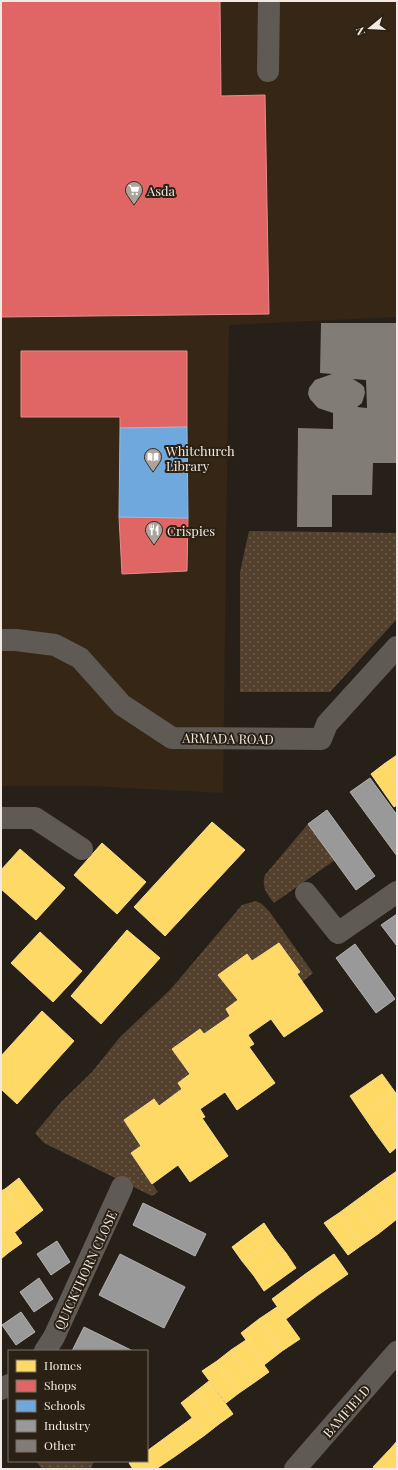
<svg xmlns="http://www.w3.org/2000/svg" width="398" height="1470" font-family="'Playfair Display',serif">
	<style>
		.built { fill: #352616 }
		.grass { fill: url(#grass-dots) }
		.homes { fill: #ffd966; stroke: #fbde8b }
		.shops { fill: #e06666; stroke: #e58e8b }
		.schools { fill: #6fa8dc; stroke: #96bcde }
		.industry { fill: #999; stroke: #b4b1af }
		.building { fill: #817c76; fill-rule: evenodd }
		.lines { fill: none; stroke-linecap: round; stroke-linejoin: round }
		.minor { stroke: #5f5a54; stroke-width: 22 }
		.labels { text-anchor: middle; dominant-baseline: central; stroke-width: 4; stroke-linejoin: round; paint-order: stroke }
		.poi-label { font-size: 13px; fill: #f2eae2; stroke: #2b2014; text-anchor: start }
		.street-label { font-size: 13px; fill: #f2eae2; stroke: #2b2014 }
	</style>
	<defs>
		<pattern id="grass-dots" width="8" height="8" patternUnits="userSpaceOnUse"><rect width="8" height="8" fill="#53412e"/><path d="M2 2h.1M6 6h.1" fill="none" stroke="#6c5d4c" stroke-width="1.8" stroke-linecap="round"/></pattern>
	</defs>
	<rect width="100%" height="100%" fill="#262019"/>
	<path class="built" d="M1,1h396v316l-168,8 -6,468 -135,-7h-87z"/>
	<g class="grass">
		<path d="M249,531l148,2v86l-67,73h-90v-120z"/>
		<path d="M308,824l27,36 -61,43c-7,-9 -13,-16 -9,-28z"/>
		<path d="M256,901l6,3 7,7 44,62 -11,9 -5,-8 2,-2 -20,-29 -27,18 -6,-7 -28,21 20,25 -12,9 4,7 -26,18 -5,-5 -27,20 18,25 -12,9 4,6 -23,17 -5,-7 -30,21 17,26 -10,8 27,38 -6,4 -108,-53 -9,-10 26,-31 31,-30 28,-35 50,-47 72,-85z"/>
		<path d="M36,1461h58l-3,8h-49z"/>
	</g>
	<g class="homes">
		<path d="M397,755v28l-13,-19z"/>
		<path d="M384,764l13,19v22l-3,2 -23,-33z"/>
		<path d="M212,822l33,28 -80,86 -31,-29z"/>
		<path d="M102,843l44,39 -29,32 -43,-39z"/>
		<path d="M20,849l45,39 -29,32 -35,-31v-19z"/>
		<path d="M127,930l33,28 -59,66 -30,-28z"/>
		<path d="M40,932l42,39 -29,31 -42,-39z"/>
		<path d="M279,943l21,29 -3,2 26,37 -39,26 -13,-18 -23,16 6,9 -5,3 26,36 -38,27 -12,-18 -25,17 5,8 -3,1 26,38 -38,26 -12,-17 -26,19 -21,-31 10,-7 -17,-26 30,-21 5,7 23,-17 -4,-6 12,-9 -18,-25 28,-20 4,5 26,-18 -4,-7 12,-9 -20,-25 29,-21 5,7z"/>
		<path d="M42,1011l32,30 -57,63 -16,-15v-33z"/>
		<path d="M382,1074l13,18 -32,23 -13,-19z"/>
		<path d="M395,1092l2,3v24l-21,15 -13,-19z"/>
		<path d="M397,1119v28l-7,6 -14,-19z"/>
		<path d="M397,1171v27l-13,-18z"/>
		<path d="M19,1178l24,32 -14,11 -24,-32z"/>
		<path d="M384,1180l13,18v21l-5,4 -23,-32z"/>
		<path d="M5,1189l24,32 -14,11 -14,-19v-22z"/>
		<path d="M369,1191l23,32 -14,11 -24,-32z"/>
		<path d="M354,1202l24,32 -16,11 -23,-32z"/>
		<path d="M1,1213l21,30 -14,10 -7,-10z"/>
		<path d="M339,1213l23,32 -14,10 -24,-32z"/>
		<path d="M264,1223l10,15 -32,23 -10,-14z"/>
		<path d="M274,1238l12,15 -32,23 -12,-15z"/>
		<path d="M1,1243l7,10 -7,6z"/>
		<path d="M286,1253l10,15 -32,23 -10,-15z"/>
		<path d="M334,1254l14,20 -30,21 -14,-20z"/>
		<path d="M304,1275l14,20 -32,24 -14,-20z"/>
		<path d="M277,1307l23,32 -18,12 -23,-32z"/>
		<path d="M259,1319l23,32 -18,14 -23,-32z"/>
		<path d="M246,1340l23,32 -14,10 -24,-32z"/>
		<path d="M231,1350l24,32 -16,11 -22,-32z"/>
		<path d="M217,1361l22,32 -13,10 -24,-32z"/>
		<path d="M209,1381l24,33 -14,10 -24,-32z"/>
		<path d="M195,1392l24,32 -14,11 -24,-32z"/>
		<path d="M192,1418l13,17 -31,22 -12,-17z"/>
		<path d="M162,1440l12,17 -18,12h-23l-4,-6 3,-2h15v-10z"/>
		<path d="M397,1441v13l-6,-6z"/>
		<path d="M391,1448l6,6v15h-21l-3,-2z"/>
	</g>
	<g class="shops">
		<path d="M1,1h219l1,95 44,-1 4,219 -268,3z"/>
		<path d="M21,351h166v76l-67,1v-11h-99z"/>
		<path d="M119,517l69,1 -1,53 -65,3z"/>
	</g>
	<path class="schools" d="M187,427l1,91 -69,-1 1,-89z"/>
	<g class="industry">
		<path d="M370,778l27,37v41l-47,-64z"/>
		<path d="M327,810l48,66 -19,14 -48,-66z"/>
		<path d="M397,914v32l-16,-21z"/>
		<path d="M355,944l40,55 -19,14 -40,-55z"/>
		<path d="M143,1203l63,31 -11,22 -62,-31z"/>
		<path d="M57,1241l13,21 -19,13 -14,-21z"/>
		<path d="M120,1254l65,33 -21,41 -65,-33z"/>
		<path d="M39,1278l14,21 -19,13 -14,-20z"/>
		<path d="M21,1312l14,20 -19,13 -14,-20z"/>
		<path d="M84,1327l49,24h-61z"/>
	</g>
	<path class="building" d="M321,323h76v140h-24l-1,32h-40v32h-35l1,-99 35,1v-16l-15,-5 -8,-9 -2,-5 1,-6 6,-8 17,-6 -12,-1zM353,379l13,1 1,28 -10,-1 5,-4 3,-10 -1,-6 -3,-3z"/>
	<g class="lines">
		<g class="minor">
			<path d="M268,71l1,-70"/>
			<path d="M1,640h15l39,5 25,13 42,47 50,33 149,1 6,-15 70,-77"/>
			<path d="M1,818h34l47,31"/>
			<path d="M306,893l32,40 59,-41"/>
			<path d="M45,1351l9,-14 68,-150"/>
			<path d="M1,1389l8,-4"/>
			<path d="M295,1469l102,-117"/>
		</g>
	</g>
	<defs>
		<symbol id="supermarket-pin" viewBox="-11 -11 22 30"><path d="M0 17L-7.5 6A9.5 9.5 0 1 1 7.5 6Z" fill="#aba39c" stroke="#2b2014"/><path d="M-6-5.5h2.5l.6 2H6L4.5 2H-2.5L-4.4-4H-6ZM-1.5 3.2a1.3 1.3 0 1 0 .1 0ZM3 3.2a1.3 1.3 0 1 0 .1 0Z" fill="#fff"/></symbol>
		<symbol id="library-pin" viewBox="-11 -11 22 30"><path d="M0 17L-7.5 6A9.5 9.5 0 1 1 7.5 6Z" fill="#aba39c" stroke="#2b2014"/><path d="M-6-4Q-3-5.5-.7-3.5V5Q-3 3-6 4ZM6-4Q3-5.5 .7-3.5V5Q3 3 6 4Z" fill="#fff"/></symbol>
		<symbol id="restaurant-pin" viewBox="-11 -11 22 30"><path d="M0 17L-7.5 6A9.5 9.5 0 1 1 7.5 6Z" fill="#aba39c" stroke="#2b2014"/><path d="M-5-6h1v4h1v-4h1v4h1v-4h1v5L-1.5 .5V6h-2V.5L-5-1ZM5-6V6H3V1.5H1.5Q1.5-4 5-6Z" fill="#fff"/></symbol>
	</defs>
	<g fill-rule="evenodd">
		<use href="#supermarket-pin" x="124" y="180" width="20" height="27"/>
		<use href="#library-pin" x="143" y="447" width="20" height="27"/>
		<use href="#restaurant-pin" x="144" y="520" width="20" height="27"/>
	</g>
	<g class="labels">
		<g class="poi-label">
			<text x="147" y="190">Asda</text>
			<text x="166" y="450">Whitchurch<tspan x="166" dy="15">Library</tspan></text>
			<text x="167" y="530">Crispies</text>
		</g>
		<g class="street-label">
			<text transform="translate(228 738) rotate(1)">ARMADA ROAD</text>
			<text transform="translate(85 1270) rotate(-65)">QUICKTHORN CLOSE</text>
			<text transform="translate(346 1411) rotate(-49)">BAMFIELD</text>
		</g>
	</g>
	<rect width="398" height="1470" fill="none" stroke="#f2eae2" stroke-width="4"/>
	<rect x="8" y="1350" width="140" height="112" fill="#2b2014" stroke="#7b7166"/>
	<rect x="16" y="1360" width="20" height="12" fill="#ffd966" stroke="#7b7166"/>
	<text x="44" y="1370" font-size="12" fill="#f2eae2">Homes</text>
	<rect x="16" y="1380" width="20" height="12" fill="#e06666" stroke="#7b7166"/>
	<text x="44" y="1390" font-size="12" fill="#f2eae2">Shops</text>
	<rect x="16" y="1400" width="20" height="12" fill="#6fa8dc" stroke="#7b7166"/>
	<text x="44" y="1410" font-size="12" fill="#f2eae2">Schools</text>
	<rect x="16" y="1420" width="20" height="12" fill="#999999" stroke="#7b7166"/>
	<text x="44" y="1430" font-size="12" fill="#f2eae2">Industry</text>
	<rect x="16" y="1440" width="20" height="12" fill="#817c76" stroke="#7b7166"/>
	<text x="44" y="1450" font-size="12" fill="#f2eae2">Other</text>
	<g transform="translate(370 28) rotate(252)" stroke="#2b2014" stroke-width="3" paint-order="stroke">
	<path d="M0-3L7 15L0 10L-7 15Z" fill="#f2eae2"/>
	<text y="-6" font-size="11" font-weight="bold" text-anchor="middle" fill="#f2eae2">N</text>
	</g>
</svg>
